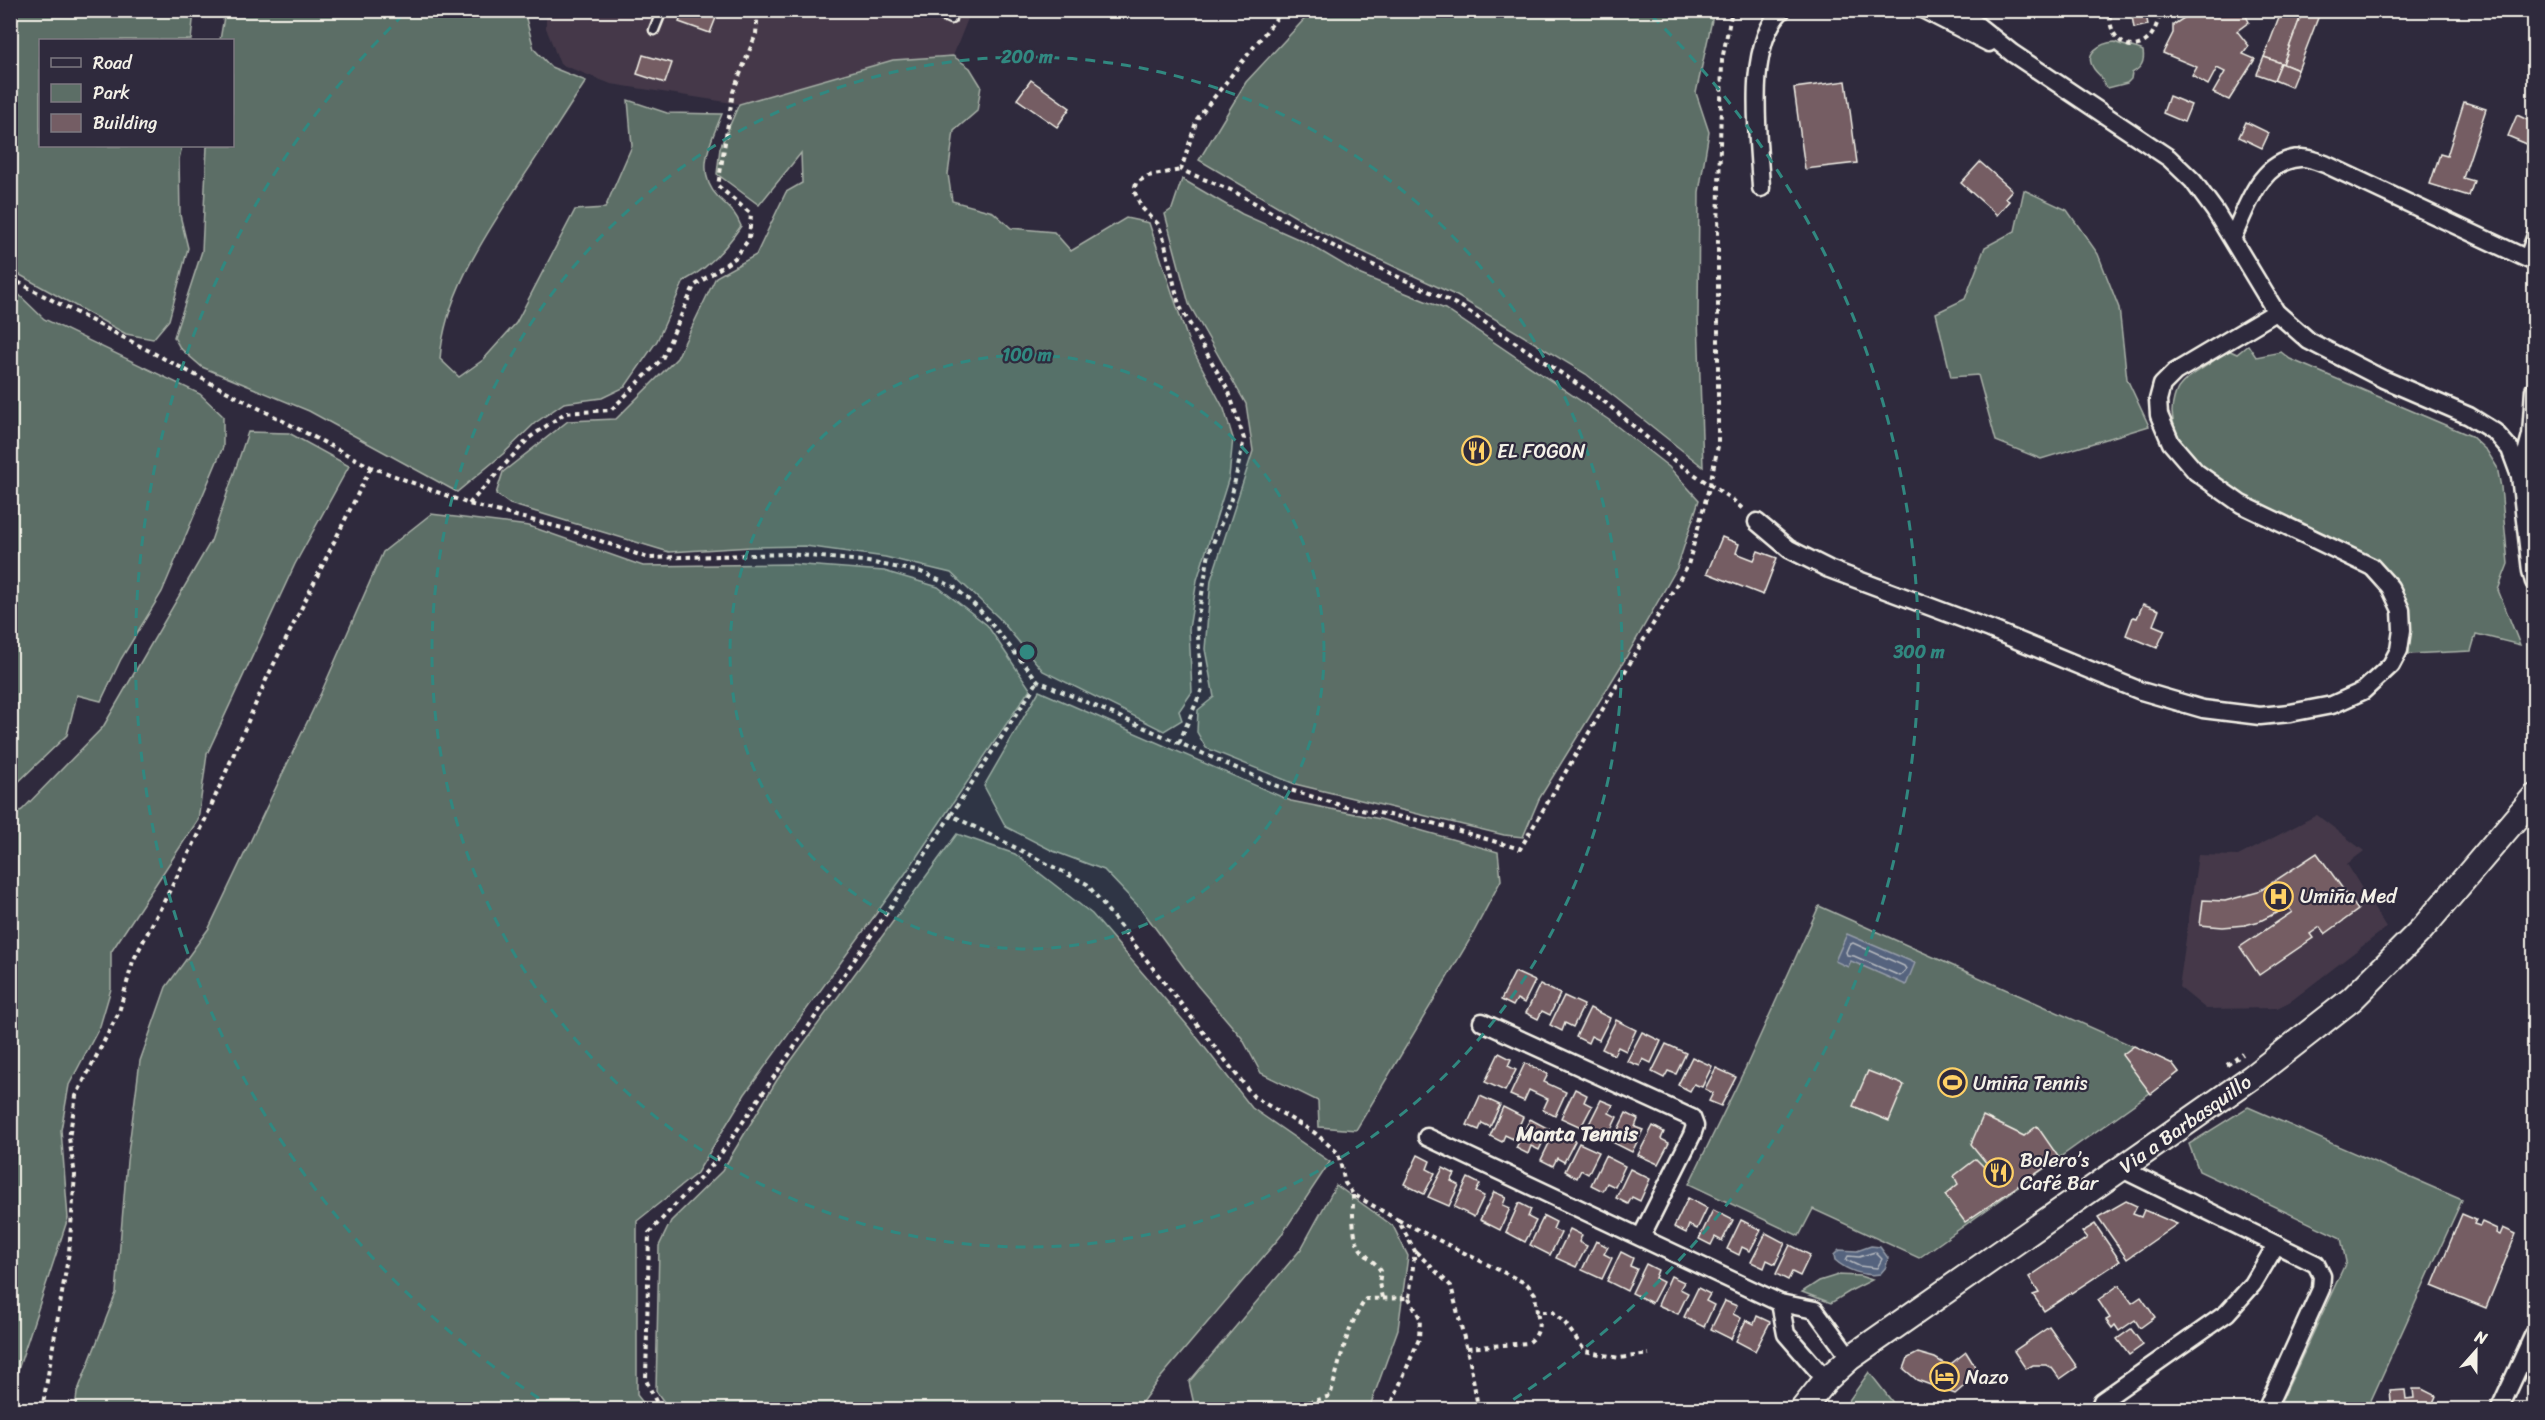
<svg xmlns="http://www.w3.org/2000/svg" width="2545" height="1420" font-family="Sriracha,sans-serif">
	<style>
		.built { fill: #443949 }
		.green { fill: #5c6e66; stroke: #a8b0a7; stroke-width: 1.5 }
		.water { fill: #55637e; stroke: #959ca8; stroke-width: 1.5 }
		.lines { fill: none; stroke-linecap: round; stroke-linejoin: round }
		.shore { stroke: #b4b8be; stroke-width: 1.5 }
		.building { fill: #745d64; stroke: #f4f1e8; stroke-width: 1.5 }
		.lane-casing { stroke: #f4f1e8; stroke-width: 13 }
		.street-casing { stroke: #f4f1e8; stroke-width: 21 }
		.secondary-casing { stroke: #f4f1e8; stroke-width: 28 }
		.path { stroke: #f4f1e8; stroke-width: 4; stroke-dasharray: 4.5 4.5; stroke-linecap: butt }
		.lane { stroke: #2f2a3d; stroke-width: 8 }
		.street { stroke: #2f2a3d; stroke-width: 16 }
		.secondary { stroke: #2f2a3d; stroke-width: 24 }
		.ring { fill: none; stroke: #318880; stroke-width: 3; stroke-dasharray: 10 8 }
		.labels { text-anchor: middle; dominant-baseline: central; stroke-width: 4.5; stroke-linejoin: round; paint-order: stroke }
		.poi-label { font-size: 20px; fill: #f4f1e8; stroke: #2f2a3d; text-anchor: start }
		.street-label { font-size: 20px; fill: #f4f1e8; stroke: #2f2a3d }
		.neighbourhood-label { font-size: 21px; font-weight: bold; fill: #f4f1e8; stroke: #2f2a3d }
		.centre { fill: #318880; stroke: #2f2a3d; stroke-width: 3 }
		.ring-label { font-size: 18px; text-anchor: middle; font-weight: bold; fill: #318880; stroke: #2f2a3d; stroke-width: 4.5; stroke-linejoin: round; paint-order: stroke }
	</style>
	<rect width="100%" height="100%" fill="#2f2a3d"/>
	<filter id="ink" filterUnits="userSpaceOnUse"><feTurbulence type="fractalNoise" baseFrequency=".0167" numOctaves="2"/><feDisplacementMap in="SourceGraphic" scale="12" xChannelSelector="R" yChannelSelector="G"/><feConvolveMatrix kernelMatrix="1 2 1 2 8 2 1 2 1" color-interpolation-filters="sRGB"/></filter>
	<g filter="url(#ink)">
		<g class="built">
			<path d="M546,11h425l-18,45 -60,4 -154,44 -128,-20 -51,-20 -14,-36z"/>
			<path d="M2317,815l47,36 -17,13 39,64 -95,73 -14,7 -71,1 -27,-22 19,-132 40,1z"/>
		</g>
		<g class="green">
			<path d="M10,11h184l-3,29h-151v106h142l-3,13 1,56 8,33 -19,72 -16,19 -27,-5 -115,-64z"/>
			<path d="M225,11h299l10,38 17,18 35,14c-23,35 -45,70 -68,104 -34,53 -73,109 -78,174l19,18 24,-17 33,-37 59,-113 30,-2 27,-62 -4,-46 39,13 55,1c-11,27 -28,58 -4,83 11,11 17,14 23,29 -15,22 -33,43 -57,55l-27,60 -32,46 -23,11 -38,5 -29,20 -32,31 -46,38 -148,-81 -107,-44 -22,-19 -6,-11 28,-86 5,-105h25v-106h-12z"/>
			<path d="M1312,11h402l-18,82 13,39 -10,60 -1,126 5,149 -117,-93 -129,-78 -134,-63 -124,-73 47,-78z"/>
			<path d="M2115,42c9,5 19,4 28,9 2,11 -2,17 -11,22l-1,6 -4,4 -19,5 -4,-3c-3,-11 -4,-8 -10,-16 -11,-16 6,-26 21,-27z"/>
			<path d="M953,56l17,12 11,18 -4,25 -23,20 -6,43 4,27 41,11 18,16 43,4 17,19 55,-33 23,5 40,120 35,66 9,29 -4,39 -32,103 -8,49 3,63 -13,19 3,9 -18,11 -121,-60 -44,-53 -48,-45 -66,-16 -80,-11 -53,1 -83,5 -159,-48 -14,-10 7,-22 65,-51 48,-2 61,-61 39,-81 40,-22 30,-63 16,-9 -1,-30 -42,52 -42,-31 3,-26 19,-44 154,-44z"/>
			<path d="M1182,179l60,35 65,29 54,32 84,34 164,111 60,47 30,33 -22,68 -56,98 -82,133 -16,38 -19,-2 -209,-51 -89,-36 -9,-16 1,-22 16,-13 -9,-48 6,-69 42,-129 -7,-47 -57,-100 -24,-90 7,-5z"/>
			<path d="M2024,190l43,20 31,44 21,54 8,71 22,47 -108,33 -45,-18 -18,-66 -27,2 -15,-64 29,-14 20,-52 30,-16z"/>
			<path d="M11,287l33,32 156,75 23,22v31l-61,145 -41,67 -20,42 -24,-6 -10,40 -56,54z"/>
			<path d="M2248,345l8,12 25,-5 9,7 181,77 16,15 10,16 4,20 7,77 -10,26 22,55 -44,-11 -5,17 -62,3 1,-25 -3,-27 -13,-23 -20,-20 -128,-60c-31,-29 -71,-39 -74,-87 0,-7 3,-21 8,-26 12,-15 33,-20 46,-37l11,5z"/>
			<path d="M248,432l41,1 60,33 -54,98 -88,190 -9,66 -87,132v37l-11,37 -31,59 -8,45 7,88 -57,173v-575l11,-6 81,-83 108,-186z"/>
			<path d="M431,514l98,12 114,40 148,-2 93,7 54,16 49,38 43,64 -125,185 -160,220 -48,79 -60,48v174l11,14h-573l2,-16 39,-100 11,-132 13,-100 26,-74 43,-59 112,-235 62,-141z"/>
			<path d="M1039,691l252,110 89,18 118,33 3,28 -32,61 -113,189 -37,-3 -1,-26 -57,-28 -19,-35 -45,-53 -55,-75 -38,-40 -51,-19 -47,-24 -22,-41z"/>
			<path d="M957,834l58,20 77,60 96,112 64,82 78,54 -50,75 -124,146 -19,26h-468l-13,-18 3,-145 12,-25 51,-50 55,-91z"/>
			<path d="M1819,906l354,158 6,8 -260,186 -106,-49 -14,27 -110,-52 56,-115z"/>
			<path d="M2248,1107l214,93 -95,209h-89l68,-147 -5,-24 -142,-67 -10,-27z"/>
			<path d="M1336,1185l57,41 15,30 -10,73 -29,80h-174l-6,-27 112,-133z"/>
			<path d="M1838,1275l22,1 12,4 -20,10 -21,13 -29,-11 17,-11z"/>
			<path d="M1869,1372l29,37h-55z"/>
		</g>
		<g class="water">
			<path d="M1847,934l68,29 -9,22 -55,-24 -3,6 -13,-6z"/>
			<path d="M1871,1246l9,1 8,11 -2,9 -6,7c-16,3 -34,-4 -45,-14l-1,-5 5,-5 18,1z"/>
		</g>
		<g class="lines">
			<g class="shore">
				<path d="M1853,943l51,23 2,3 -3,5 -3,2 -46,-20 -7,-1 -1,-3 3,-7z"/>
				<path d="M1875,1252l7,7 -5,9 -18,-2 -13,-6 2,-4 11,1z"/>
			</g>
		</g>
		<g class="building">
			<path d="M684,10h35l-9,23 -31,-11z"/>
			<path d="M2131,10h24v3l-9,1 2,11 -14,3z"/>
			<path d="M2180,10h38l1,5 5,-5h19l6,12 -12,9 12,15 -6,8 12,5 -26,41 -16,-7 12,-21 -8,-4 -9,17 -16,-9 5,-9 -34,-14 10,-20v-8l11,-7 -6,-4z"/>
			<path d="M2282,10l21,1 -20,53 -19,-7z"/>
			<path d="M2321,10l-23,60 -15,-6 20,-54z"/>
			<path d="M643,55l29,8 -7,20 -28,-9z"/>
			<path d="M2264,57l17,6 -7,17 -17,-6z"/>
			<path d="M2281,63l17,7 -7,17 -17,-7z"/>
			<path d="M1031,80l39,28 -13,19 -40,-28z"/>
			<path d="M1846,81l11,82 -52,6 -11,-81z"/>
			<path d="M2169,96l22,9 -7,17 -21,-9z"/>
			<path d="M2464,102l22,7 -23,69 11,3 -5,15 -39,-12 10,-30 7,2z"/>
			<path d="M2517,115l17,8v33l-8,-4 3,-7 -21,-9z"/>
			<path d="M2246,122l23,11 -7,15 -23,-11z"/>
			<path d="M1980,162l32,28 -7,8 4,3 -12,14 -36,-32z"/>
			<path d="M1722,537l17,7 -3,9 18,7 4,-9 19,7 -14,37 -56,-22z"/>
			<path d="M2143,604l16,6 -6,15 12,5 -8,18 -31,-13 7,-18 4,1z"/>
			<path d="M2317,853l41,57 -33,24 -5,-7 -10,7 3,4 -54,37 -19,-28 52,-35 -4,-5 -28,14 -15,4 -22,2 -23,-2 3,-25 22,1 33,-9z"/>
			<path d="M1515,972l20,9 -11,22 -7,-4 -4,7 -12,-6z"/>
			<path d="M1540,984l20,10 -10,21 -8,-4 -4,8 -12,-6z"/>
			<path d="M1564,996l20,9 -11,22 -8,-4 -3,8 -12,-6z"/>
			<path d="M1590,1008l20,10 -11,22 -8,-4 -3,7 -12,-6z"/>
			<path d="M1616,1020l20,10 -10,21 -8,-4 -4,8 -12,-6z"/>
			<path d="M1642,1032l19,9 -10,22 -8,-4 -3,7 -13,-5z"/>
			<path d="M1666,1044l20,9 -10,21 -8,-3 -4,7 -12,-6z"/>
			<path d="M2134,1046l39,18 6,8 -28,22 -29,-39z"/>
			<path d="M1499,1053l12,6 -3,7 8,4 -11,21 -20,-9z"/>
			<path d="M1692,1057l20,9 -10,21 -8,-3 -4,7 -12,-6z"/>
			<path d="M1525,1063l23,11 -4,8 22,10 -11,24 -12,-6 5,-11 -19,-9 -5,11 -14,-6z"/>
			<path d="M1716,1068l20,9 -15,29 -12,-5 4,-8 -8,-4z"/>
			<path d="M1868,1071l36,14 -15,36 -36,-15z"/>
			<path d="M1575,1089l12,6 -3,7 8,4 -11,21 -20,-9z"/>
			<path d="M1480,1096l20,9 -10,22 -8,-4 -3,7 -12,-5z"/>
			<path d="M1601,1100l12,5 -4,8 8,4 -10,21 -20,-10z"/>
			<path d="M1503,1107l20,10 -10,22 -8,-4 -3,7 -12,-6z"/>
			<path d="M1626,1113l12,6 -3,8 8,3 -11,22 -20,-10z"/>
			<path d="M1983,1116l41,20 13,-10 22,32 -94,64 -20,-27 13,-11 -4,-8 22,-17 9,9 3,-3 -17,-21z"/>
			<path d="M1530,1119l19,10 -10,21 -8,-4 -3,8 -12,-6z"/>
			<path d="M1653,1126l11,6 -3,7 8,4 -11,21 -20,-9z"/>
			<path d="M1555,1131l20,10 -11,21 -7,-4 -4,8 -12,-6z"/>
			<path d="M1579,1143l20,9 -11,22 -7,-4 -4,8 -12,-7z"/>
			<path d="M1418,1155l12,6 -3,8 8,4 -11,21 -20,-10z"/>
			<path d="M1605,1156l20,10 -10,21 -8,-4 -4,8 -12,-6z"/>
			<path d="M1443,1168l12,6 -4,7 8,4 -10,21 -21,-9z"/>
			<path d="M1630,1169l20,10 -10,22 -8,-4 -4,7 -12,-6z"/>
			<path d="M1468,1178l12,6 -4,8 8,4 -10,21 -20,-10z"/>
			<path d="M1494,1192l12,5 -3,8 7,3 -10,22 -20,-10z"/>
			<path d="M1688,1198l19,10 -10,21 -8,-4 -3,8 -12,-6z"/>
			<path d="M2126,1201l11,5 -4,8 8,3 3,-7 33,14 -50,35 -29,-42z"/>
			<path d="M1519,1203l12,6 -3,8 8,4 -11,21 -19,-10z"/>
			<path d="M1713,1210l20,10 -11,21 -7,-4 -4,8 -12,-6z"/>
			<path d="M2462,1214l14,6 -2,4 6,2 2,-4 15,7 -1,4 4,2 3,-7 13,6 -30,74 -54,-22z"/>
			<path d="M1544,1216l12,6 -3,7 8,4 -11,22 -20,-10z"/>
			<path d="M1741,1220l20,10 -11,21 -8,-4 -3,8 -12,-6z"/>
			<path d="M2095,1224l25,37 -76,50 -11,-16 6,-2 -10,-16 58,-39 -5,-6z"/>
			<path d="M1570,1229l12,6 -3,7 8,4 -11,21 -20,-9z"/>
			<path d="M1766,1233l19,10 -10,21 -8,-4 -3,8 -13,-6z"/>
			<path d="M1596,1241l12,6 -4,7 8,4 -10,21 -20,-9z"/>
			<path d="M1790,1245l20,10 -10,21 -8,-4 -4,8 -12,-6z"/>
			<path d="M1621,1252l12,6 -3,8 7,3 -10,22 -20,-10z"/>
			<path d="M1646,1264l12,6 -3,8 8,4 -11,21 -20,-10z"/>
			<path d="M1671,1276l13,6 -4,7 8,4 -10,21 -20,-9z"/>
			<path d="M2119,1285l13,18 9,-6 14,20 -15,11 -5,-8 -16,11 -4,-6 -3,3 -6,-8 4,-2 -12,-18z"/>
			<path d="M1698,1288l12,6 -4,7 8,4 -10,22 -20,-10z"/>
			<path d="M1725,1301l12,5 -4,8 8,4 -10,21 -20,-10z"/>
			<path d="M1757,1316l13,6 -15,29 -19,-10 10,-21 8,4z"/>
			<path d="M2049,1327l28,40 -17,12 -8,-11 -6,-3h-13l-7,4 -12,-18z"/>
			<path d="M2131,1329l12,16 -14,10 -12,-16z"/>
			<path d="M1966,1352l13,21 -24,21 -38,-14 -13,-11 4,-11 10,-5 17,5 13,8z"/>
			<path d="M2413,1389h9l14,7 -6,14h-43l4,-9 -1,-10 15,-1 1,9 8,-1z"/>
		</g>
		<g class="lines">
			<defs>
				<g id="lane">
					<path d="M931,10l20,9"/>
					<path d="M654,30l8,-20"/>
					<path d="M2524,257l10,-28"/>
				</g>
				<g id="street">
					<path d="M1924,10l65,33"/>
					<path d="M1958,10l54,43 157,105 24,23 22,30 61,101 33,29 74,38 86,37 26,16 15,17 10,27 11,95 3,11"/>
					<path d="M1761,188c-2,-49 -17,-141 21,-178"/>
					<path d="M2233,237c14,-30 27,-77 67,-79 8,-1 19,4 27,7l207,97"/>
					<path d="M2520,476l11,-41 3,-45"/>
					<path d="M1757,522l32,27 40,20 161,60 151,62 62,18 57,7 30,-3 42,-8 31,-14 28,-26 8,-15 3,-20 -1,-20 -11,-23 -18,-20 -131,-63 -45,-32 -25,-29 -12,-28 -1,-15 4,-15 13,-13 101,-60"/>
					<path d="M1482,1022l210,96 3,8 -3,9 -51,102"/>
					<path d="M1427,1137l353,166 35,7 35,48"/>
					<path d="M2120,1168l196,96 6,12 -1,13 -55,121"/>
					<path d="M1780,1303l6,31 40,46"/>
					<path d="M2099,1410l3,-9 125,-88 26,-29 23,-39"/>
					<path d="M2499,1410l35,-76"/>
				</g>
				<g id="secondary">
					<path id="s1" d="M1802,1410l24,-30 24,-22 402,-281 100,-78 70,-70 112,-132"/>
				</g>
			</defs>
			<use href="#lane" class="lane-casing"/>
			<use href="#street" class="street-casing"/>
			<use href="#secondary" class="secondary-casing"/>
			<g class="path">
				<path d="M1283,10l-86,109 -16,51 50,20 106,58 125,59 144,96 70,59 57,38 12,11"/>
				<path d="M2092,10l12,3 6,5c0,19 18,37 36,23 9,-7 12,-21 16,-31"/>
				<path d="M10,278l361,189 98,37 101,26 78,28 140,-4 75,7 58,11 33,15 25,22 59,72 239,105 73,22 79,14 91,27 168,-284 22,-81 8,-38v-215l4,-171 10,-50"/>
				<path d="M469,504l60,-66 36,-25 46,-3 51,-51 32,-73 41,-28 14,-19 2,-25 -33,-28 15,-94 23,-58 2,-24"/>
				<path d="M1179,743l23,-54 -5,-66 12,-70 22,-54 13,-60 -15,-47 -50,-87 -15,-65 -6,-16 -16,-16 -8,-17 2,-8 12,-7 33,-6"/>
				<path d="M951,815l87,-134"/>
				<path d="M2227,1065l16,-11"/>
				<path d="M1353,1195c0,17 -2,46 11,58 6,7 12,10 17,18l-2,12 3,15"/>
				<path d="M1398,1220l129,64 8,10 2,18h16l12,11 20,28 34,7 30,-4"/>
				<path d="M1416,1252l35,34 19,76 7,39 -3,9"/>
				<path d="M1467,1348l61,-5c12,-8 12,-18 9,-31"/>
				<path d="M42,1410l27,-158 6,-77 -6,-37 7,-42 43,-84 14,-51 65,-125 68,-156 105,-213"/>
				<path d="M660,1410l-14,-30 3,-147 67,-72 176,-256 59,-90 136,69 167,213 61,36 23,20 7,30 8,11 45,26 17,31 -6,47 -43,1c-20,28 -26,64 -36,97l-46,14"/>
				<path d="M1389,1410l30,-71 1,-21 -11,-20"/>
			</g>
			<use href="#lane" class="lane"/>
			<use href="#street" class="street"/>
			<use href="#secondary" class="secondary"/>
		</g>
	</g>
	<circle cx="1027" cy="652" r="297" fill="#318880" fill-opacity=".12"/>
	<g class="ring">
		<circle cx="1027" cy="652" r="297"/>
		<circle cx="1027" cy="652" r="595"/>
		<path d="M554 1408A892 892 0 0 1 402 16M1652 16A892 892 0 0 1 1500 1408"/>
	</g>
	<defs>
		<symbol id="restaurant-ring" viewBox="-11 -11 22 22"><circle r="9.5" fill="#2f2a3d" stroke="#ffd166" stroke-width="1.5"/><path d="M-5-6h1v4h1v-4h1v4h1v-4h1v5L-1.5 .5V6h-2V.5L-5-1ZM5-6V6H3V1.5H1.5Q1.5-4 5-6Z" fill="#ffd166"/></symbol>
		<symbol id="hospital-ring" viewBox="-11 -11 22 22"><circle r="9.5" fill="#2f2a3d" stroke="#ffd166" stroke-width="1.5"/><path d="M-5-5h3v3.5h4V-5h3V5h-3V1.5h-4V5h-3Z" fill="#ffd166"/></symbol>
		<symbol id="stadium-ring" viewBox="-11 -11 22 22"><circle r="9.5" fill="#2f2a3d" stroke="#ffd166" stroke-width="1.5"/><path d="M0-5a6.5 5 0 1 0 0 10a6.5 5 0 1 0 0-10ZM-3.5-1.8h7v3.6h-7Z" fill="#ffd166"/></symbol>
		<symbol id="hotel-ring" viewBox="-11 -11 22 22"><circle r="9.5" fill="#2f2a3d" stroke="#ffd166" stroke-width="1.5"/><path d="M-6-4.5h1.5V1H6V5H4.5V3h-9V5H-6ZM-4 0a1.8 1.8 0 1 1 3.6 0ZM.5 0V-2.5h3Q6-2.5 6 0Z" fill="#ffd166"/></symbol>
	</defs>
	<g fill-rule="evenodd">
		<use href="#restaurant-ring" x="1460" y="434" width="33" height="33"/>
		<use href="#hospital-ring" x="2262" y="880" width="33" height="33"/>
		<use href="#stadium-ring" x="1936" y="1066" width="33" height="33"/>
		<use href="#restaurant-ring" x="1982" y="1156" width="33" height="33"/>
		<use href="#hotel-ring" x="1928" y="1360" width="33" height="33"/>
	</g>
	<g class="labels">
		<g class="poi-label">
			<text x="1497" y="451">EL FOGON</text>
			<text x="2300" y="896">Umiña Med</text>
			<text x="1973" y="1083">Umiña Tennis</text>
			<text x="2020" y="1160">Bolero’s<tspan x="2020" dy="23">Café Bar</tspan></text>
			<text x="1965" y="1377">Nazo</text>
		</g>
		<g class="street-label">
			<text stroke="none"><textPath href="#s1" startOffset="480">Via a Barbasquillo</textPath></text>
		</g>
		<g class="neighbourhood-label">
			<text x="1577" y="1134">Manta Tennis</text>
		</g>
	</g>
	<circle cx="1027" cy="652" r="9" class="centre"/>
	<g class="ring-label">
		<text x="1027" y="63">200 m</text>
		<text x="1027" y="361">100 m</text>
		<text x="1919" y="658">300 m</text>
	</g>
	<rect width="2545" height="1420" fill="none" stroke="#2f2a3d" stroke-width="36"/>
	<rect x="18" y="18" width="2509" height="1384" fill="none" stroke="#f4f1e8" stroke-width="2" filter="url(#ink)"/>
	<rect x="39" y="39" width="195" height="108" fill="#2f2a3d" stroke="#7e7a81" stroke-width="1.5"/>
	<rect x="51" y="58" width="30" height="9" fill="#2f2a3d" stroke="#7e7a81" stroke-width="1.5"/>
	<text x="93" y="69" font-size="18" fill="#f4f1e8">Road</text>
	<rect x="51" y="84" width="30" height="18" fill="#5c6e66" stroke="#7e7a81" stroke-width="1.5"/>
	<text x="93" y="99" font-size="18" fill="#f4f1e8">Park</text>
	<rect x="51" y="114" width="30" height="18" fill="#745d64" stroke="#7e7a81" stroke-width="1.5"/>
	<text x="93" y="129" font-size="18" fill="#f4f1e8">Building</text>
	<g transform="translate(2476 1351) rotate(21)" stroke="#2f2a3d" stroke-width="4.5" paint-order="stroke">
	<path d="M0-4.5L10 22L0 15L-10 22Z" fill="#f4f1e8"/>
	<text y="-9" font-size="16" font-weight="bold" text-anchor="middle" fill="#f4f1e8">N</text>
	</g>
</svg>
